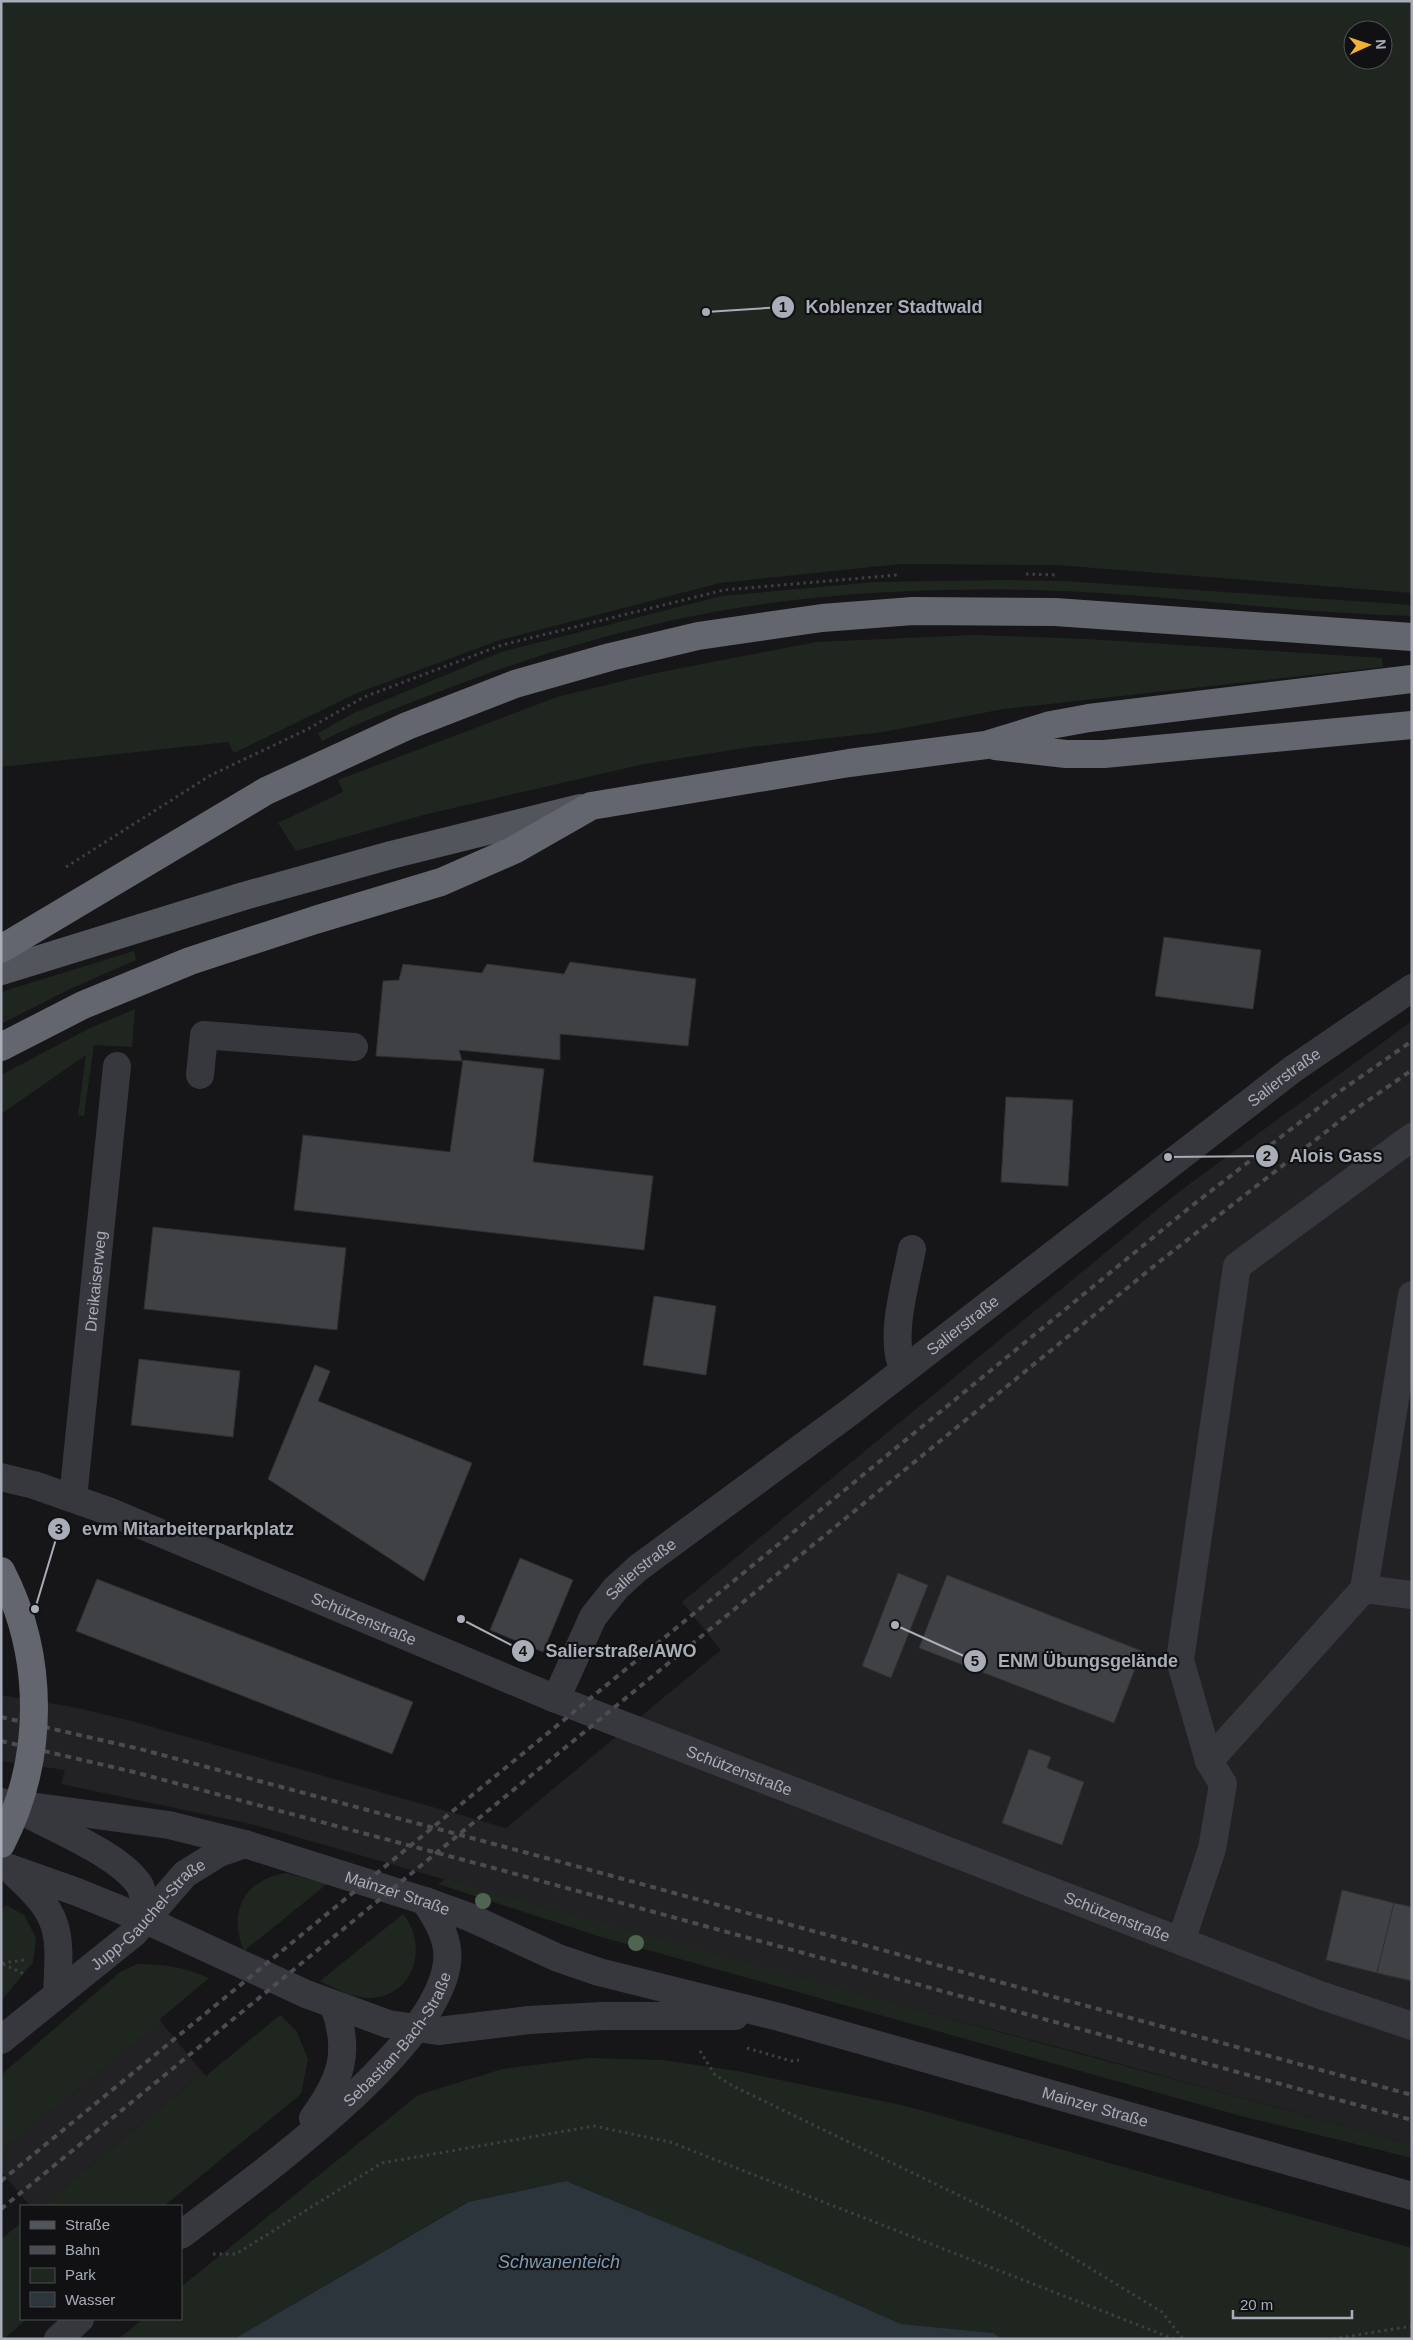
<svg xmlns="http://www.w3.org/2000/svg" width="1413" height="2340" font-family="Arial,sans-serif">
	<style>
		.built { fill: #222225 }
		.green { fill: #1e261f; fill-rule: evenodd }
		.water { fill: #2c353c }
		.pier { fill: #161618 }
		.building { fill: #404145; stroke: #303034 }
		.lines { fill: none; stroke-linecap: round; stroke-linejoin: round }
		.path { stroke: #3d3f44; stroke-width: 3; stroke-dasharray: 2.5 4; stroke-linecap: butt }
		.minor { stroke: #37383d; stroke-width: 28 }
		.major { stroke: #53555c; stroke-width: 28 }
		.highway { stroke: #63666e; stroke-width: 28 }
		.rail { stroke: #4a4c52; stroke-width: 4; stroke-dasharray: 6 5; stroke-linecap: butt }
		.highway-bridge { stroke: #63666e; stroke-width: 28 }
		.tree { fill: #506452 }
		.labels { text-anchor: middle; dominant-baseline: central; stroke-width: 4.5; stroke-linejoin: round; paint-order: stroke }
		.street-label { font-size: 16px; fill: #a8adb8; stroke: #111113 }
		.water-label { font-size: 18px; font-style: italic; fill: #7f9bb3; stroke: #111113 }
		.leader { fill: none; stroke: #a8adb8; stroke-width: 2 }
		.callout-dot { fill: #a8adb8; stroke: #111113; stroke-width: 2 }
		.mark-label { font-size: 15px; text-anchor: middle; font-weight: bold; fill: #111 }
		.callout-label { font-size: 18px; text-anchor: middle; font-weight: bold; fill: #a8adb8; stroke: #111113; stroke-width: 4.5; stroke-linejoin: round; paint-order: stroke }
	</style>
	<rect width="100%" height="100%" fill="#161618"/>
	<g class="built">
		<path d="M1412,1021v1124l-317,-88 -436,-116 -408,-117 -190,-40 4,-14 -64,-9v-66l77,13 57,14 371,106 215,-178 -39,-48 498,-411z"/>
		<path d="M161,2022l42,51 -161,133h-12l-29,-35v-20z"/>
	</g>
	<g class="green">
		<path d="M1,1h1411v592l-356,-28 -155,-1 -181,19 -220,57 -143,53 -123,60 -6,-11 -227,25zM1353,30h30v30h-30z"/>
		<path d="M1006,580l58,1 348,24v11c-127,-3 -253,-23 -380,-26 -105,-2 -214,3 -318,22 -88,16 -179,43 -263,75 -44,17 -87,33 -129,54l-4,-8 36,-20 147,-61 221,-56 153,-14z"/>
		<path d="M974,635l114,4 294,19 1,9 -379,42 -121,23 -132,15 -107,17 -217,50 -131,37 -18,-28 65,-31 -5,-12 219,-83 99,-24 160,-31z"/>
		<path d="M134,951l2,9 -66,29 -69,35v-32z"/>
		<path d="M135,1009l-3,38 -38,-2 -10,71 -6,-1 8,-60 -85,59v-39l87,-46z"/>
		<path d="M286,1873l41,11 -83,67c-17,-39 0,-71 42,-78z"/>
		<path d="M445,1879c321,92 645,176 967,266v13l-171,-42 -640,-179 -163,-53z"/>
		<path d="M6,1905l18,10 12,23 -3,24 -32,39v-90z"/>
		<path d="M403,1914c25,31 13,81 -32,84 -18,1 -36,-10 -51,-17z"/>
		<path d="M137,1964c26,0 48,3 72,14l-49,41 1,3 -160,129v-76l119,-103z"/>
		<path d="M280,2015l17,17 11,27 -7,35 -137,112h-122l161,-133 3,3z"/>
		<path d="M590,2058l72,2 75,11 169,35 506,142v91h-411l-7,-6 -93,-9 -149,-66 -186,-77 -99,21 -233,137h-116l25,-20h38v-32l237,-192 84,-26z"/>
		<path d="M21,2223v96h6l-23,20h-3v-100z"/>
	</g>
	<path class="water" d="M566,2181l186,77 149,66 93,9 7,6h-767l234,-137z"/>
	<path class="pier" d="M28,2319h35l14,20h-73z"/>
	<g class="building">
		<path d="M1164,937l97,13 -8,59 -98,-13z"/>
		<path d="M570,962l126,17 -8,67 -128,-12v26l-101,-10 3,11 -86,-5 7,-75 16,-1 4,-16 79,9 5,-9 77,10z"/>
		<path d="M463,1060l81,9 -11,93 120,14 -9,74 -350,-40 9,-75 147,17z"/>
		<path d="M1006,1097l67,3 -5,86 -67,-4z"/>
		<path d="M153,1227l193,21 -9,82 -193,-21z"/>
		<path d="M654,1296l62,10 -10,69 -63,-10z"/>
		<path d="M139,1359l101,12 -7,66 -102,-12z"/>
		<path d="M315,1365l15,6 -12,30 154,62 -48,118 -156,-102z"/>
		<path d="M520,1558l53,22 -30,72 -53,-22z"/>
		<path d="M898,1573l30,12 -37,93 -29,-12z"/>
		<path d="M947,1575l195,76 -28,72 -195,-75z"/>
		<path d="M97,1579l316,123 -21,52 -316,-123z"/>
		<path d="M1029,1749l22,8 -4,11 37,14 -22,63 -60,-22z"/>
		<path d="M1342,1890l52,13 -17,70 -51,-13z"/>
		<path d="M1394,1903l18,4v74l-35,-8z"/>
	</g>
	<g class="lines">
		<g class="path">
			<path d="M1026,574l31,1"/>
			<path d="M66,867l145,-92 95,-45 58,-33 138,-52 222,-55 173,-15"/>
			<path d="M2,1963l22,-3"/>
			<path d="M3,1964l21,10"/>
			<path d="M747,2048l44,13 8,-1"/>
			<path d="M700,2051l15,24 18,11 283,137 146,89 21,27"/>
			<path d="M213,2254h23l146,-91 212,-37 76,16 504,197"/>
			<path d="M1333,2339l79,-13"/>
		</g>
		<g class="minor">
			<path d="M200,1075l4,-40 150,12"/>
			<path d="M904,1370c-16,-30 2,-88 8,-121"/>
			<path id="s1" d="M1,1477l33,8 74,26 448,188 764,296 92,31"/>
			<path id="s2" d="M73,1498l44,-432"/>
			<path d="M1364,1589l48,6"/>
			<path id="s3" d="M556,1699l37,-82 23,-29 22,-20 212,-156 443,-343 119,-81"/>
			<path d="M1209,1761l155,-172 48,-294"/>
			<path id="s4" d="M1,1802l168,23 76,19 180,57 44,16 89,41 41,14 180,45 633,179"/>
			<path d="M24,1812c31,17 98,44 116,74 5,10 5,22 6,34"/>
			<path d="M1,1865l76,27 69,28 160,74 82,30 50,7 91,-11 73,-4h133"/>
			<path d="M15,1874c48,43 45,59 42,121"/>
			<path d="M1181,1941l31,-92 11,-65 -14,-23 -29,-101 57,-394 175,-129"/>
			<path id="s5" d="M1,2040l133,-107 51,-59 34,-21 26,-9"/>
			<path d="M313,2118c28,-38 38,-66 21,-112"/>
			<path id="s6" d="M181,2235c70,-54 255,-184 266,-272 3,-24 -10,-43 -22,-62"/>
			<path d="M58,2339l22,-20"/>
		</g>
		<path class="major" d="M1,971l243,-75 147,-41 189,-47"/>
		<g class="highway">
			<path d="M995,746l71,8h38l308,-29"/>
			<path d="M1,949l265,-158 141,-65 108,-42 95,-27 88,-21 124,-18 91,-7 142,1 357,25"/>
			<path d="M1,1047l82,-42 107,-44 125,-41 126,-38 73,-32 77,-44 258,-43 137,-18 65,-20 38,-7 323,-39"/>
		</g>
		<g class="rail">
			<path d="M1,1717l139,32 421,113 851,233"/>
			<path d="M1,1741l133,31 356,95 922,253"/>
			<path d="M1,2181l1188,-973 150,-116 73,-51"/>
			<path d="M1,2209l1158,-947 191,-149 62,-43"/>
		</g>
		<path class="highway-bridge" d="M1,1571c44,85 44,188 0,273"/>
	</g>
	<g class="tree">
		<circle cx="483" cy="1901" r="8"/>
		<circle cx="636" cy="1943" r="8"/>
	</g>
	<g class="labels">
		<g class="street-label">
			<text stroke="none"><textPath href="#s3" startOffset="968">Salierstraße</textPath></text>
			<text stroke="none"><textPath href="#s2" startOffset="218">Dreikaiserweg</textPath></text>
			<text stroke="none"><textPath href="#s3" startOffset="562">Salierstraße</textPath></text>
			<text stroke="none"><textPath href="#s3" startOffset="158">Salierstraße</textPath></text>
			<text stroke="none"><textPath href="#s1" startOffset="390">Schützenstraße</textPath></text>
			<text stroke="none"><textPath href="#s1" startOffset="795">Schützenstraße</textPath></text>
			<text stroke="none"><textPath href="#s4" startOffset="408">Mainzer Straße</textPath></text>
			<text stroke="none"><textPath href="#s5" startOffset="194">Jupp-Gauchel-Straße</textPath></text>
			<text stroke="none"><textPath href="#s1" startOffset="1200">Schützenstraße</textPath></text>
			<text stroke="none"><textPath href="#s6" startOffset="294">Sebastian-Bach-Straße</textPath></text>
			<text stroke="none"><textPath href="#s4" startOffset="1139">Mainzer Straße</textPath></text>
		</g>
		<g class="water-label">
			<text x="559" y="2262">Schwanenteich</text>
		</g>
	</g>
	<path class="leader" d="M706 312L783 307M1168 1157L1267 1156M35 1609L59 1529M461 1619L523 1651M895 1625L975 1661"/>
	<g class="callout-dot">
		<circle cx="706" cy="312" r="5"/>
		<circle cx="1168" cy="1157" r="5"/>
		<circle cx="35" cy="1609" r="5"/>
		<circle cx="461" cy="1619" r="5"/>
		<circle cx="895" cy="1625" r="5"/>
		<circle cx="783" cy="307" r="12"/>
		<circle cx="1267" cy="1156" r="12"/>
		<circle cx="59" cy="1529" r="12"/>
		<circle cx="523" cy="1651" r="12"/>
		<circle cx="975" cy="1661" r="12"/>
	</g>
	<g class="mark-label">
		<text x="783" y="312">1</text>
		<text x="1267" y="1161">2</text>
		<text x="59" y="1534">3</text>
		<text x="523" y="1656">4</text>
		<text x="975" y="1666">5</text>
	</g>
	<g class="callout-label">
		<text x="894" y="313">Koblenzer Stadtwald</text>
		<text x="1336" y="1162">Alois Gass</text>
		<text x="188" y="1535">evm Mitarbeiterparkplatz</text>
		<text x="621" y="1657">Salierstraße/AWO</text>
		<text x="1088" y="1667">ENM Übungsgelände</text>
	</g>
	<rect width="1413" height="2340" fill="none" stroke="#a8adb8" stroke-width="5"/>
	<rect x="20" y="2205" width="162" height="115" fill="#111113" stroke="#4d4f55"/>
	<rect x="30" y="2221" width="25" height="8" fill="#53555c" stroke="#4d4f55"/>
	<text x="65" y="2230" font-size="15" fill="#a8adb8">Straße</text>
	<rect x="30" y="2246" width="25" height="8" fill="#4a4c52" stroke="#4d4f55"/>
	<text x="65" y="2255" font-size="15" fill="#a8adb8">Bahn</text>
	<rect x="30" y="2268" width="25" height="15" fill="#1e261f" stroke="#4d4f55"/>
	<text x="65" y="2280" font-size="15" fill="#a8adb8">Park</text>
	<rect x="30" y="2292" width="25" height="15" fill="#2c353c" stroke="#4d4f55"/>
	<text x="65" y="2305" font-size="15" fill="#a8adb8">Wasser</text>
	<g transform="translate(1368 45) rotate(87)"><circle r="24" fill="#111113" stroke="#4d4f55"/>
	<path d="M0-4L9 19L0 12L-9 19Z" fill="#f2b134"/>
	<text y="-8" font-size="14" font-weight="bold" text-anchor="middle" fill="#a8adb8">N</text>
	</g>
	<path d="M1233 2310v8h119v-8" fill="none" stroke="#a8adb8" stroke-width="2.5"/>
	<text x="1240" y="2310" font-size="15" fill="#a8adb8" stroke="#111113" stroke-width="4" paint-order="stroke">20 m</text>
</svg>
